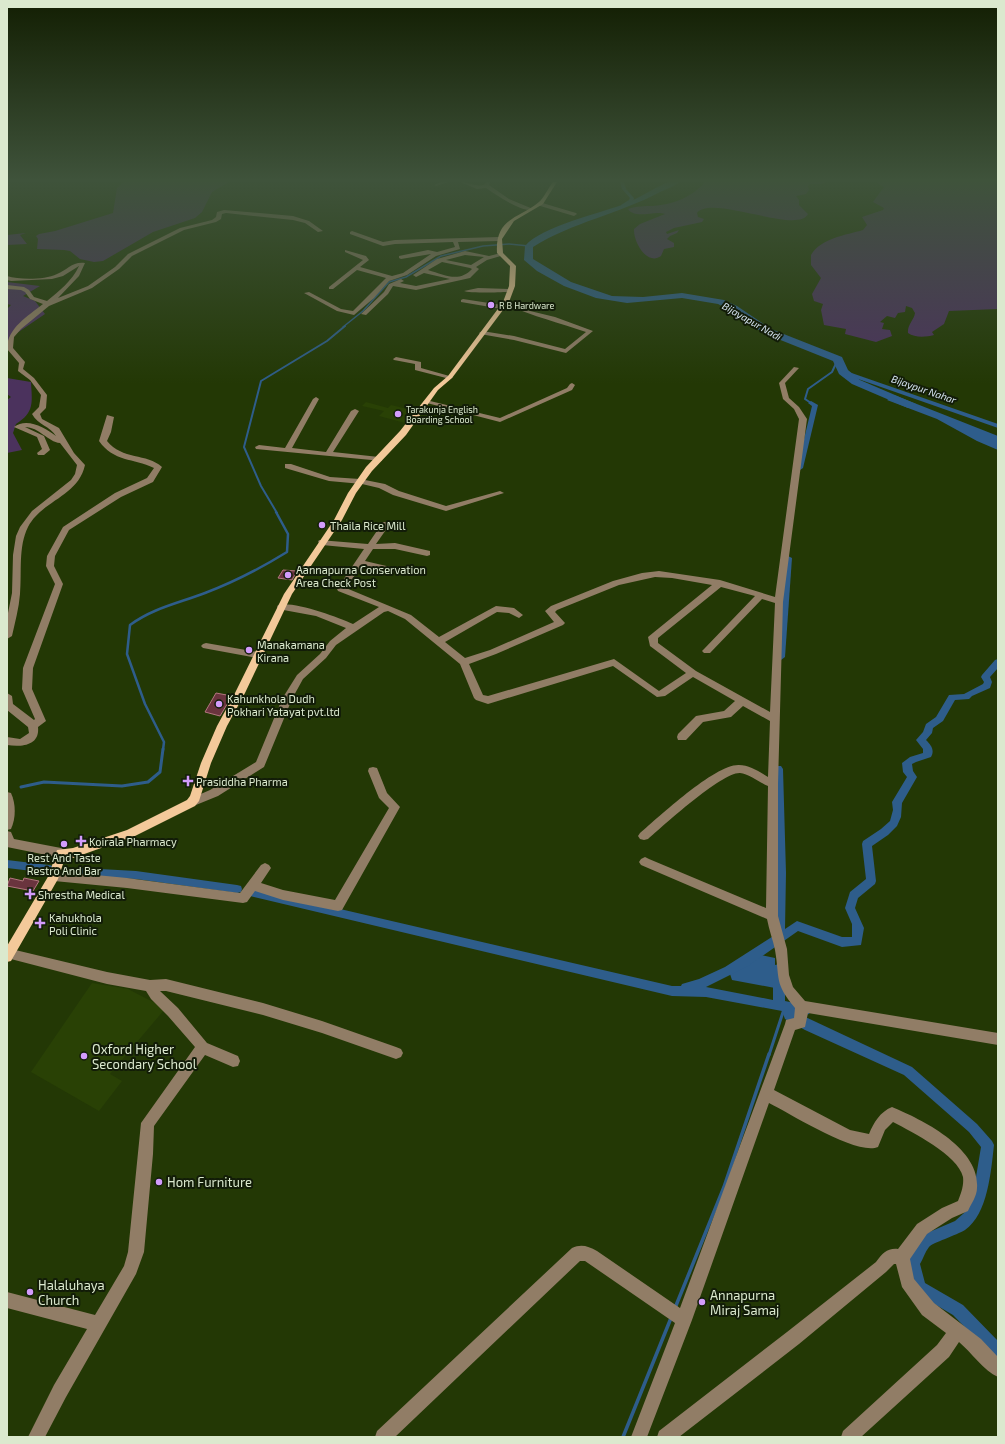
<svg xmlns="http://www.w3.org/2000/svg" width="1005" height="1444" font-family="'Exo 2',sans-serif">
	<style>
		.built { fill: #294105 }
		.green { fill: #4b325d }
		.water { fill: #2e5d8b }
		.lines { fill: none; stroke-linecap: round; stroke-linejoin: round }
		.stream-far4 { stroke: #2e5d8b; stroke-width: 1.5 }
		.stream-far3 { stroke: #2e5d8b; stroke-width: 2 }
		.stream-far2 { stroke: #2e5d8b; stroke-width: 2.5 }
		.stream-far1 { stroke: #2e5d8b; stroke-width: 3 }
		.stream { stroke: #2e5d8b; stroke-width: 3.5 }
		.canal { fill: #2e5d8b; fill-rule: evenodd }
		.river { fill: #2e5d8b; fill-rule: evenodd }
		.building { fill: #6a343e; stroke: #b3767f }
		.minor { fill: #917d66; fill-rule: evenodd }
		.major { fill: #f3c99a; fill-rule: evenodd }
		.poi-dot { fill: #d39cfc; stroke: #121c08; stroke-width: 1.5 }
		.labels { text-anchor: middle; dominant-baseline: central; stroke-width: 4; stroke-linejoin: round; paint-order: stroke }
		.far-poi-label { font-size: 9px; fill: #dbe9ce; stroke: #121c08; text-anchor: start }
		.far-water-label { font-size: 10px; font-style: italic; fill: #d7e5f3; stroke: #121c08 }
		.poi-label { font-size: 11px; fill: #dbe9ce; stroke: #121c08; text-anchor: start }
		.near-poi-label { font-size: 13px; fill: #dbe9ce; stroke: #121c08; text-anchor: start }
	</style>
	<rect width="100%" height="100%" fill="#233805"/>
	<g class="built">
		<path d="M366,402l22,6 3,-3 25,6 -11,12 -26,-7 5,-5 -22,-5z"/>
		<path d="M92,983l36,6 31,16 5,5 -54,64 12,7 -23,30 -68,-39z"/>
	</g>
	<g class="green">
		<path d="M123,182h106l-17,10 -10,20 -7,6 -42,14 -50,29 -9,1 -14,-3 -10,-8 -6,-1 -27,-1 1,-10 -2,-3 3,-2 16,-3 58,-18 4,-25z"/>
		<path d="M705,182h121l-4,2h-12l-2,2 1,4 -3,4 -10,2 3,4v5l9,9c-10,21 -97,-20 -111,-1l1,4 6,2 -2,3 -28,6 -8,4 1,2 12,-4 -2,3 -7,3 -3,3 7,4v4l-10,2 -3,7c-14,10 -28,-14 -27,-27l6,-5 25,-10c-11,-4 -29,6 -37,-5 8,-3 17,-3 25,-3 21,-2 38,-8 52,-24z"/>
		<path d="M876,182h122v127l-49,2 -5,13 -12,8 2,3c-8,2 -19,3 -26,-2 -1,-8 6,-13 7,-20l-3,-5 -6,-2 -1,6 -7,1 -3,5 -8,-2 -7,6 4,1 -2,6 8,1 2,6 -16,6 -31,-8 1,-5 -22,-4 -3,-15 2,-6 -9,-3 -2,-7 9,-16 -10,-13v-10c10,-17 35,-20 52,-25l4,-5 -5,-8 21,-7 1,-2 -11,-6 11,-15z"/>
		<path d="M26,233l-6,2 7,9 -20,1v-10z"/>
		<path d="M7,282l33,4 -17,10 12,5 10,13 -31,21 -7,14v-40l4,-4 -4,-1z"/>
		<path d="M7,378l24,4c1,20 4,30 -15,42l-3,9 9,17 -15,3v-53l4,-3 -4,-3z"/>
	</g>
	<g class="water">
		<path d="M894,395l104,41v14l-21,-9 -40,-22 -50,-19z"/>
		<path d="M761,955l14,3v30l-43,-8 -2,-6z"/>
	</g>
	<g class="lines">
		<path class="stream-far4" d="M343,327l20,-16 26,-29 17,-5 35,-21 42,-10 26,-2 20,2"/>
		<g class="stream-far3">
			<path d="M811,403l-6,-4 3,-10 24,-17 6,-13"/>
			<path d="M277,513l-16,-27 -17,-39 17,-66 66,-40 18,-15"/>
		</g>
		<path class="stream-far2" d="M163,750l1,-8 -19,-38 -18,-50 3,-29c23,-17 49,-22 75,-32 29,-11 56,-25 82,-41l1,-18 -12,-22"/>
		<g class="stream-far1">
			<path d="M21,787l23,-5 78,4 26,-4 12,-10 3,-23"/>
			<path d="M769,1055l16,-49"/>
		</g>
		<g class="stream">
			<path d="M675,1308l49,-121 45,-133"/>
			<path d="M623,1437l48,-119"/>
		</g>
		<g class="canal">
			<path d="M620,182h4l2,7 8,9 -1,4 -10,5 -2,-2 8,-5 1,-2 -8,-9z"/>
			<path d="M843,370l155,54v4l-157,-55 -1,-1z"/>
			<path d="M811,401l7,4 -15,63 -3,2 -3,-2 15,-62 -4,-3z"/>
			<path d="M785,556h3l4,2 -7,99 -4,3 -4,-3z"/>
			<path d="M998,659v9l-8,9 2,5 -2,6 -18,8 -3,3 -14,1 -12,21 -10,7 -1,5 -6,7c5,5 9,10 5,17l-15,5 -4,2 1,7 4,6 -15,26 -1,14 -4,9 -9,9 -16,11 4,35 -1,3 -17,14 -3,10 9,20 -3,17 -19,2 -44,-16 -50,35 -42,21 67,13v-31l2,-4 4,-1 4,1 2,4v32l24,5 2,4 -2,4 -4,1 -6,-1 113,53 65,57 15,17 2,4c-3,26 -6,69 -29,85 -8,5 -33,13 -36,17 -4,5 -6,12 -9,17l5,19 38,22 35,36v17l-5,-2 -40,-41 -39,-23 -8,-29 2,-5 12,-22 35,-15 9,-8 4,-6 7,-24 6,-36 -12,-15 -65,-57 -99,-45 -20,-11 -3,-8 -76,-14 -34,-1 -418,-99 -4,-1 -1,-3 1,-3 4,-1 418,97h9l1,-2 17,-5 26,-12 50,-32 -1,-2 2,-60 -3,-104 2,-3h6l2,3 3,104 -1,56 12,-8 45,16h10v-13l-7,-16 5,-16 16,-13 -4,-35 1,-3 18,-12 9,-8 3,-11 -1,-8 15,-25 -4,-5 -1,-9 8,-6 13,-4v-4l-7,-9 7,-8 3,-8 10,-7 13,-22 15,-1 19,-10 1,-2 -3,-5 1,-2 13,-15z"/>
			<path d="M7,860l42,5 4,1 1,3 -1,3 -4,1 -42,-5z"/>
			<path d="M82,868l54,3 101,14 4,1 1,3 -1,3 -4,1 -101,-14 -54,-3 -4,-1 -1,-3 1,-3z"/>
		</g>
		<path class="river" d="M668,182h11c-5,5 -13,7 -19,10 -41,22 -87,30 -127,55v12l38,23 41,14 31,1 39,-4 42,7 13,6 34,23 71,28 6,13 12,10 56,24 2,2 -2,2h-8l-56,-24 -13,-10 -6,-13 -70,-28 -33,-23 -12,-6 -36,-6 -55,5 -31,-5 -32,-12 -27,-15 -13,-11 1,-14c17,-20 76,-33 102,-43 14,-6 27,-15 41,-21z"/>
	</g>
	<g class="building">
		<path d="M283,570l14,1 -5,9 -14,-2z"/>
		<path d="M216,693l16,3 -12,20 -15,-4z"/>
		<path d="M10,878l13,3 1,-3 15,3 -6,10 -26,-5z"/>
	</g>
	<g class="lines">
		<g class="minor">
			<path d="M441,182h7l-12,4 -2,-1z"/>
			<path d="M460,182c8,0 15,5 24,3l2,-3h4l-1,3 20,14 24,10c-10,5 -38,-15 -47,-21l-9,1z"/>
			<path d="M539,202l37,11 1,1 -3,2 -37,-11z"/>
			<path d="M224,210l69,6 16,5 14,10 -5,1 -13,-9 -12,-3 -67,-7 -4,1 -1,5 -5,3 -32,8 -52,26 -13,13 -27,19 -43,18 -28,23 -7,8 -1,11 12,14 -2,7 11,9 13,17 -1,13 -6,6 2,5 17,9 15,25 11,12c-7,32 -43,35 -57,62 -10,20 -6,45 -8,67 -1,14 -5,28 -8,42l-5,3v-21l5,-25 1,-38 3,-19 4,-9 12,-16 39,-31 4,-6 2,-9 -17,-22c-12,-1 -21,-16 -35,-16l19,9 6,14 -6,5h-6l-1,-2 5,-4 -5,-12 -23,-10c13,-10 31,1 42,9 -6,-10 -18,-11 -24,-22l7,-7 2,-12 -11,-15 -12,-9 1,-8 -12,-14c0,-21 21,-33 36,-45l-13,-5 -5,-7 -4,-2 -14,-1v-4l17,2 5,3 5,7 13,4c12,-10 25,-20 32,-35l-16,10 -11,3 -41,2 -4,-1v-4c13,4 37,4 50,-2 10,-4 16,-13 28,-11l-6,13 -21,22 30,-12 27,-19 13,-13 52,-26 32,-8 4,-3 1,-5z"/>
			<path d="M352,231l31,11 12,-2 104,-3 3,2 -3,2 -41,1 2,7 -24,7 -29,19 -18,6 -15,17 -20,17 -17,-4 -33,-18 5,-1 32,17 12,2 33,-33 -29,-8 -24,19h-4v-2l34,-27 -18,-8v-2l21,6 3,4 -9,7 32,9 11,-3 28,-19 -30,5 -2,-1v-2l29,-6 9,2 18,-5 -2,-5 -58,2 -12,2 -33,-12v-2z"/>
			<path d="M465,251l24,5 12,-3 3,2 -17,5 -11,7 3,2 -9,9 -54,12 -23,-4 -5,8 -22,21 -5,-1 23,-22 5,-8 12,-5 3,2 -4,2 16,3 34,-7 -26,-6 -8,4 -3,-2 24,-16zM465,255l19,2 -13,8 -25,-5zM442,262l28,6 2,1c-13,14 -27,6 -44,1z"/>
			<path d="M478,288l31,1 3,2c-4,2 -45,2 -48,0z"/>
			<path d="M463,299l39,6 3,2 -3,2 -41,-7v-2z"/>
			<path d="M506,300l20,10 29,7 38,14 -27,22 -52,-13 -34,-6 -1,-1 3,-2 32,5 51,13 21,-17c-28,-10 -56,-16 -82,-29v-2z"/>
			<path d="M396,357l25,5v6l32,9 -3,2 -35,-9v-6l-21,-4 -1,-1z"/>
			<path d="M794,367l5,1 -14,15 4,15 10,9 8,12 -24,183 -5,182v132l9,33 2,26 4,12 12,14 193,32v12l-190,-32 -3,14 -10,3 -21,60 76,40 19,4c5,-12 11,-22 23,-27 31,13 88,41 85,81 0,8 -6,16 -9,23l-16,7 -25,16 -17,25 4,20 20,24 47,36 17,18v20c-14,-6 -27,-25 -39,-35l-10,15 -88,80h-20l2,-6 94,-86 9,-12 -24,-18 -20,-28 -6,-23h-2l-8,8 -87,72 -120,93h-22l2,-6 128,-99 89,-70c7,-9 11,-14 22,-13l19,-25 25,-16 16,-7c3,-8 6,-15 5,-24 -5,-22 -51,-45 -70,-55l-8,8 -7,17c-21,9 -87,-33 -109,-44l-77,217 -45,117h-16l44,-114 -90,-62h-5l-185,176h-20l2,-6 195,-183c9,-4 16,-2 25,3l83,57 105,-284 1,-4 8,-2 1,-10c-21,-25 -15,-29 -20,-58 -2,-10 -6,-20 -8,-31l-126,-54 -2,-3 2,-3 4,-2 4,2 117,49 2,-122c-9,-4 -19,-12 -28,-13 -18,-1 -77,53 -92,66l-4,1 -4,-1 -2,-3 2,-3c19,-16 75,-69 99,-68 10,0 21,7 29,12l2,-56 -27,-15 -12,11 -28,5 -17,18h-8l-1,-3 1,-3 18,-18 28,-5 11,-10 -42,-24 -28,19 -8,1 -44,-31 -125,38 -12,-4 -2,-2 -14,-34 -55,-45 -17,-8 -4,1 -48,33 -10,13 -23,21 -11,20 -28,68 -46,29 -27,11 -4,-1 -1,-3 1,-3 23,-10 46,-28 26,-63 15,-24 23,-21 10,-13 16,-13 -30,-12 -38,-7 -1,-2 1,-2c16,-4 59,12 75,19l26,-17 -41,-16 -1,-2 27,-40 -42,-4 -4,-3 1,-2 49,4 15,-22h3l4,2 -14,20 19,-1 35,8v4l-3,1 -32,-7h-22l-8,12 30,7 1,2 -1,2 -3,1 -30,-8 -16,23 65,27 28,22 57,-31 18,2 9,7 -4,3 -10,-5 -12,-1 -52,30 20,16 25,-8 64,-28 -9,-11 6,-5 62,-25 29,-8 17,-2 61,9 55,17 24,-178 -5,-10 -11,-10 -4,-16zM655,577l17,1 40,7 -64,52 2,9 36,27 -27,18 -45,-32 -126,37 -5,-1 -14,-31 27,-10 67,-29 2,-2 -10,-11 2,-2 62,-25zM721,587l34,9 -51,53 -2,2 2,2h6l52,-54 13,4 -5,109 -74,-41 -38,-28v-5z"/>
			<path d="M572,383l3,2 -3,5 -72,32 -77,-20 3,-2 74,18 67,-30 3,-4z"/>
			<path d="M316,397l3,2 -27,49 34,4 25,-41 4,-2 4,2 -26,41 46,5h3v4l-126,-12 -1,-2 4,-2 26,3 28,-49z"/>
			<path d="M107,415l7,2 -3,15 -4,9c15,19 40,12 55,26l-9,15 -32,15 -52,33 -14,26 -1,10 9,18 -30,84 -1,21 14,32 -8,6c2,19 -17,20 -31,18v-8l13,2 9,-6 -1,-6 -21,-17v-17l5,3 1,8 21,16 1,-1 -13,-30 1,-21 32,-84 -9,-18 1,-10 16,-29 52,-34 32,-15 7,-10c-21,-10 -40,-6 -55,-27z"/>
			<path d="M285,464h6l39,13 30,2 25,5 14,7 47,15 54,-15 4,2 -58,18 -53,-16 -14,-7 -17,-4 -33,-3 -44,-13z"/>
			<path d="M206,643l52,9 5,3 -5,3 -55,-10 -2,-2 2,-2z"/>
			<path d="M373,767l4,1 10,25 13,14 -58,103 -4,1 -55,-11 -28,-9 -8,11 -4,1 -116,-15 -73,-7 -4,-2 -2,-3 2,-3 4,-2 73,7 113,15 21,-28 4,-2 4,2 2,3 -10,15 22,7 52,10 54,-92 -10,-10 -11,-27 1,-3z"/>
			<path d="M7,792l4,1c5,11 5,25 0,36l-4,1z"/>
			<path d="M7,831l4,1 3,7 47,9 4,2 2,3 -2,3 -4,2 -54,-11z"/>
			<path d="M7,948l100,24 43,8 16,-1 97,24 59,18 74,26 5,2 2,4 -2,4 -5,2 -74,-26 -59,-18 -97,-24h-6l18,17 29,35 31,13 2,5 -2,5 -5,1 -28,-12 -51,71 -1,28 -9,98 -8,22 -70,123 -21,40h-17l26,-52 33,-56 -80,-21v-16l88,23 29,-49 4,-14 13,-129 54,-76 -27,-31 -17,-17 -5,-8 -39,-7 -100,-26z"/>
		</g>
		<path class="major" d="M553,182h4l-14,22 -29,17 -12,18 1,14 13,13 -1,20 -6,16 -57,76 -14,12 -32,45 -34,36 -16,22 -14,27 -50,74 -47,99 -18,33 -16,37 -12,38 -4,5 -60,30 -62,22h-8l-7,21 -47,82 -4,1v-16l42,-71 8,-25 16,-2 54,-18 60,-30 3,-4 11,-33 16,-37 18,-33 49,-99 50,-74 14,-27 18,-26 34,-36 34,-43 14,-12 55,-74 6,-16 1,-20 -13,-13c-2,-35 21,-34 42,-51 5,-4 9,-14 14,-20z"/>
	</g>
	<linearGradient id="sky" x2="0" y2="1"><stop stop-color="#131f03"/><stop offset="0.47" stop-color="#3f533b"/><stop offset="1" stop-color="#3f533b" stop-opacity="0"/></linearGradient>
	<rect width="1005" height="384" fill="url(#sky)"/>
	<g class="poi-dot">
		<circle cx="491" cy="305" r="4"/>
		<circle cx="398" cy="414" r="4"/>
		<circle cx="322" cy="525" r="4"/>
		<circle cx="288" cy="575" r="4"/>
		<circle cx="249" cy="650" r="4"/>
		<circle cx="219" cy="704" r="4"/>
		<path d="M186 775h4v4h4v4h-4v4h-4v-4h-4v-4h4z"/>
		<path d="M79 835h4v4h4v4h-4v4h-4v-4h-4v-4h4z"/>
		<circle cx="64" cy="844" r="4"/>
		<path d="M28 888h4v4h4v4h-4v4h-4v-4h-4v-4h4z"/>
		<path d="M38 917h4v4h4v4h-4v4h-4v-4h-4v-4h4z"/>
		<circle cx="84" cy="1056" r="4"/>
		<circle cx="159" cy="1182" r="4"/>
		<circle cx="30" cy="1292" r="4"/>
		<circle cx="702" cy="1302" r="4"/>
	</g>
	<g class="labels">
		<g class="far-poi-label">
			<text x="499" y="305">R B Hardware</text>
			<text x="406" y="409">Tarakunja English<tspan x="406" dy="10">Boarding School</tspan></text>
		</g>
		<g class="far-water-label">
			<text transform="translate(752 321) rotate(30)">Bijayapur Nadi</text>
			<text transform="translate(924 389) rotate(19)">Bijaypur Nahar</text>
		</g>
		<g class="poi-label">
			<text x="330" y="525">Thaila Rice Mill</text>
			<text x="296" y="569">Aannapurna Conservation<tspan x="296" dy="13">Area Check Post</tspan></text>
			<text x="257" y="644">Manakamana<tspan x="257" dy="13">Kirana</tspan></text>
			<text x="227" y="698">Kahunkhola Dudh<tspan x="227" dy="13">Pokhari Yatayat pvt.ltd</tspan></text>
			<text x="196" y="781">Prasiddha Pharma</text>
			<text x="89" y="841">Koirala Pharmacy</text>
			<text x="64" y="857" text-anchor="middle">Rest And Taste<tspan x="64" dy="13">Restro And Bar</tspan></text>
			<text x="38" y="894">Shrestha Medical</text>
			<text x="49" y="917">Kahukhola<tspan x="49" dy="13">Poli Clinic</tspan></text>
		</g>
		<g class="near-poi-label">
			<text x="92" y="1049">Oxford Higher<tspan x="92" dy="15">Secondary School</tspan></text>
			<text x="167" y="1182">Hom Furniture</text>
			<text x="38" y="1285">Halaluhaya<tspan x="38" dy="15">Church</tspan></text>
			<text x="710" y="1295">Annapurna<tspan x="710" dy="15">Miraj Samaj</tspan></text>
		</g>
	</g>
	<rect width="1005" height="1444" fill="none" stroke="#dbe9ce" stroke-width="16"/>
</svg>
